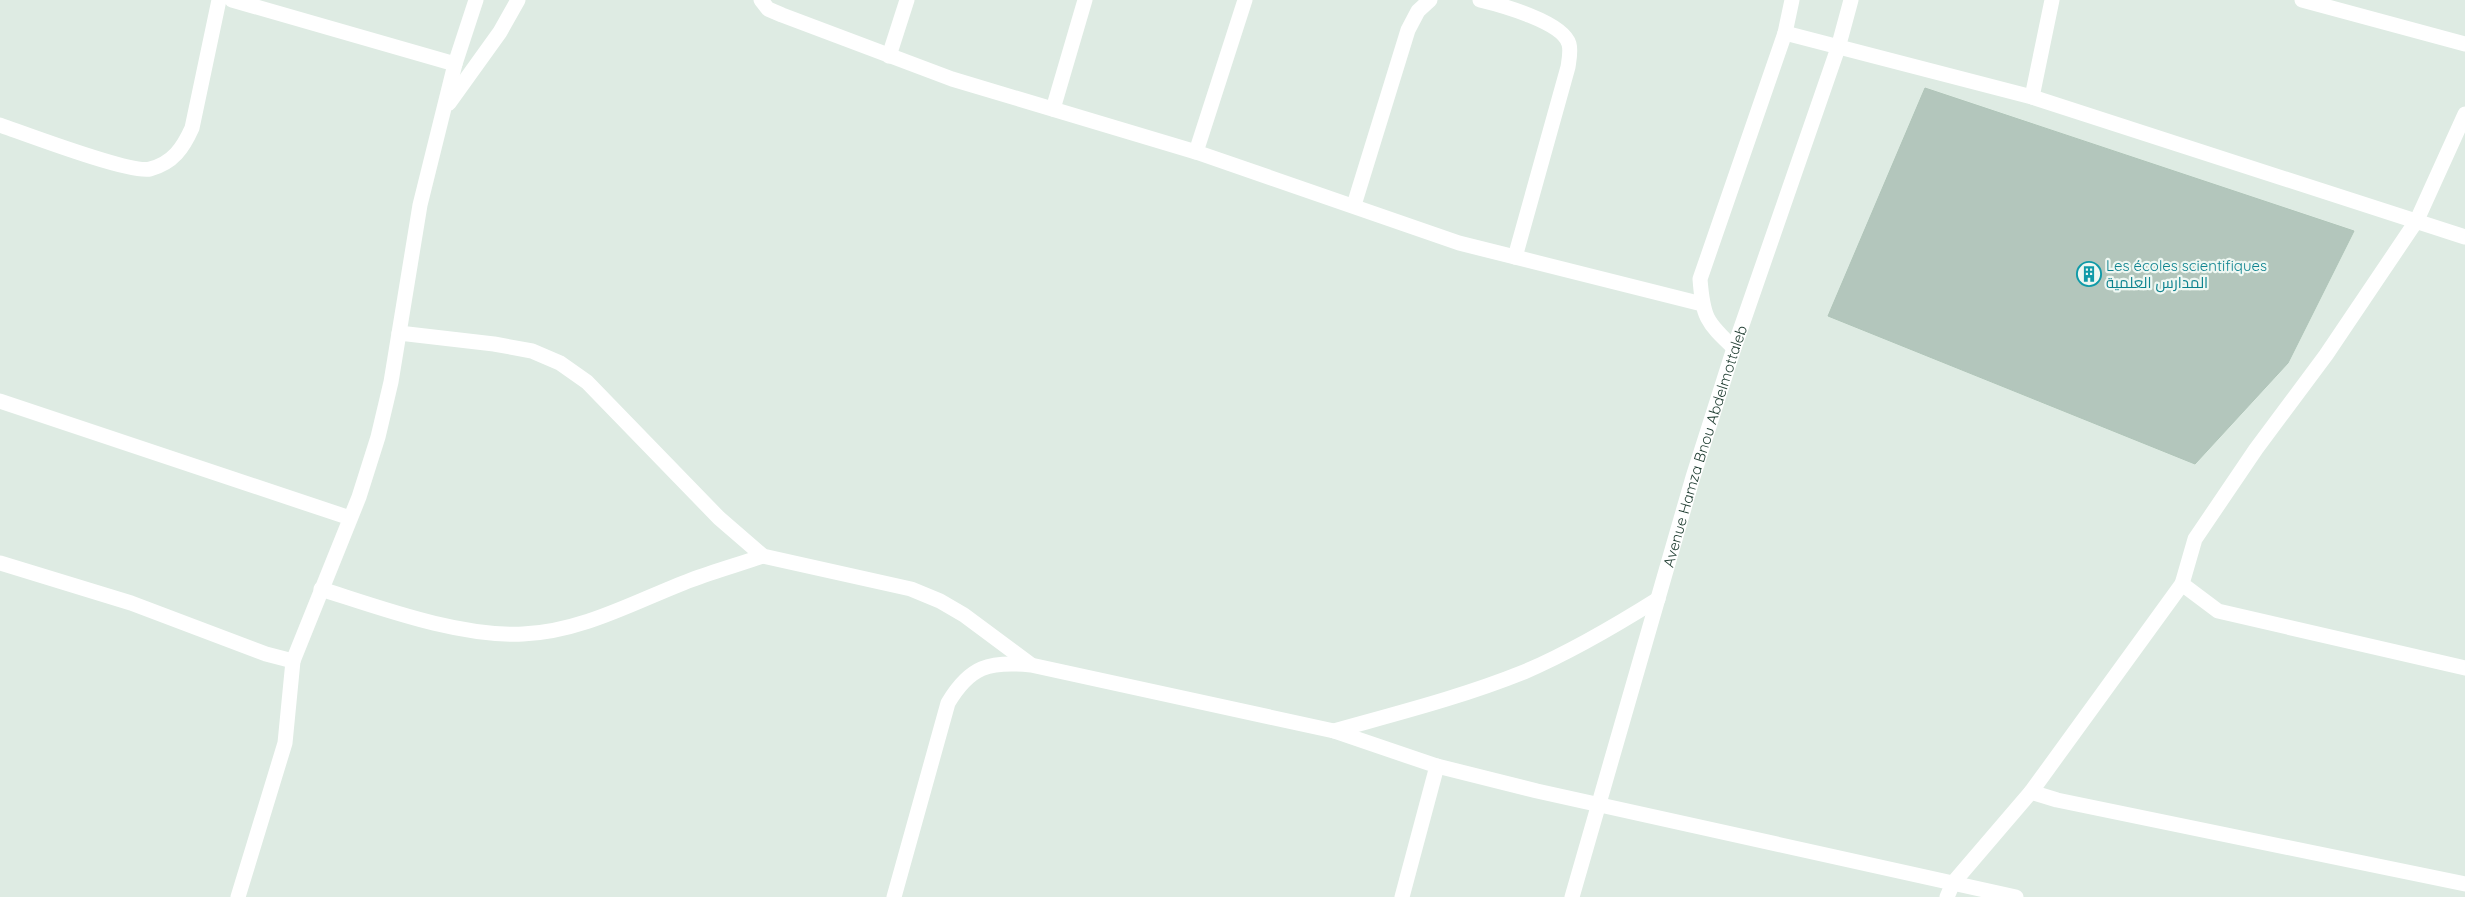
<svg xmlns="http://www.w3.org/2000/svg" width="2465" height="897" font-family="Quicksand,Cairo,sans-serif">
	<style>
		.building { fill: #b3c6bc; stroke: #b0c5b9 }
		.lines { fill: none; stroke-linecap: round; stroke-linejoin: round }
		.street { stroke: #fff; stroke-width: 15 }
		.labels { text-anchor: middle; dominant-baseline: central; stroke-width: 4.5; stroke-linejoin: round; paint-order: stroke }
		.culture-label { font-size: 15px; fill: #0d838f; stroke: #eef7f2; text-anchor: start }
		.street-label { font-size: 15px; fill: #1e3c30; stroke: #eef7f2 }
	</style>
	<rect width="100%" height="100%" fill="#deebe3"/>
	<path class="building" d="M1925,88l429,143 -66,132 -93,101 -367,-148z"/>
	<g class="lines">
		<g class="street">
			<path d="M232,0l223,64"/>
			<path d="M761,0l7,9 14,6 170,64 244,73 263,91 243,61"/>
			<path d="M1480,0c21,5 83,22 89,44 2,7 0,16 -1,23l-53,190"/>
			<path d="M2302,0l163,44"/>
			<path d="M1785,33l247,64 433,140"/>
			<path d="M889,56l18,-56"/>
			<path d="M2032,97l20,-97"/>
			<path d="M449,103l51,-71 18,-32"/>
			<path d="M1053,109l32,-109"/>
			<path d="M2465,114l-48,106 -91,135 -70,94 -61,90 -13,45 36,27 247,57"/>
			<path d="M0,125c26,9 131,49 150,44 23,-6 33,-21 42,-41l27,-128"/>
			<path d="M1196,152l49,-152"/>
			<path d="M1354,205l54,-175 10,-19 12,-11"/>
			<path d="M399,333l95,11 38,7 28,12 27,19 132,136 44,38 148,33 29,12 24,14 66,49"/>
			<path d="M1734,348c-28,-26 -31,-31 -34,-69l85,-246 7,-33"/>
			<path d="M0,401l350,117"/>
			<path d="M0,563l131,40 135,51 27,7 -8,82 -47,154"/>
			<path d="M321,589c60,19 138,48 202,45 59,-2 115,-34 168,-54 24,-9 49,-16 72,-24"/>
			<path d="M293,661l66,-164 19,-60 13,-55 29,-177 35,-141 21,-64"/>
			<path d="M1334,731c64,-18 128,-34 190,-59 47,-20 91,-46 134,-73"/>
			<path d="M2031,792l26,8 408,84"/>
			<path d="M894,897l54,-194c22,-37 41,-42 83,-38l303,66 103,35 100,25 479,106"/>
			<path d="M1402,897l35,-131"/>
			<path id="s1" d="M1572,897l121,-420 41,-129 104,-300 13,-48"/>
			<path d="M1947,897l6,-14 78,-91 151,-208"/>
		</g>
	</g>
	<defs>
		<symbol id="building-ring" viewBox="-11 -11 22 22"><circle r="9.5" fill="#eef7f2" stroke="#0f9aa8" stroke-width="1.5"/><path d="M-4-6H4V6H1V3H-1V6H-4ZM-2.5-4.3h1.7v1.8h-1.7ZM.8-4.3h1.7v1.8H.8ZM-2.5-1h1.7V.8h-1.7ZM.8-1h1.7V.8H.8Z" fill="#0f9aa8"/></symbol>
	</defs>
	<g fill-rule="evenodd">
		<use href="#building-ring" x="2075" y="260" width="28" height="28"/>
	</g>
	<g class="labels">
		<g class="culture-label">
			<text x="2106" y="265">Les écoles scientifiques<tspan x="2106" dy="17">المدارس العلمية</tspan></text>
		</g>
		<g class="street-label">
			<text stroke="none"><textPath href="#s1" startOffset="470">Avenue Hamza Bnou Abdelmottaleb</textPath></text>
		</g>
	</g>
</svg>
